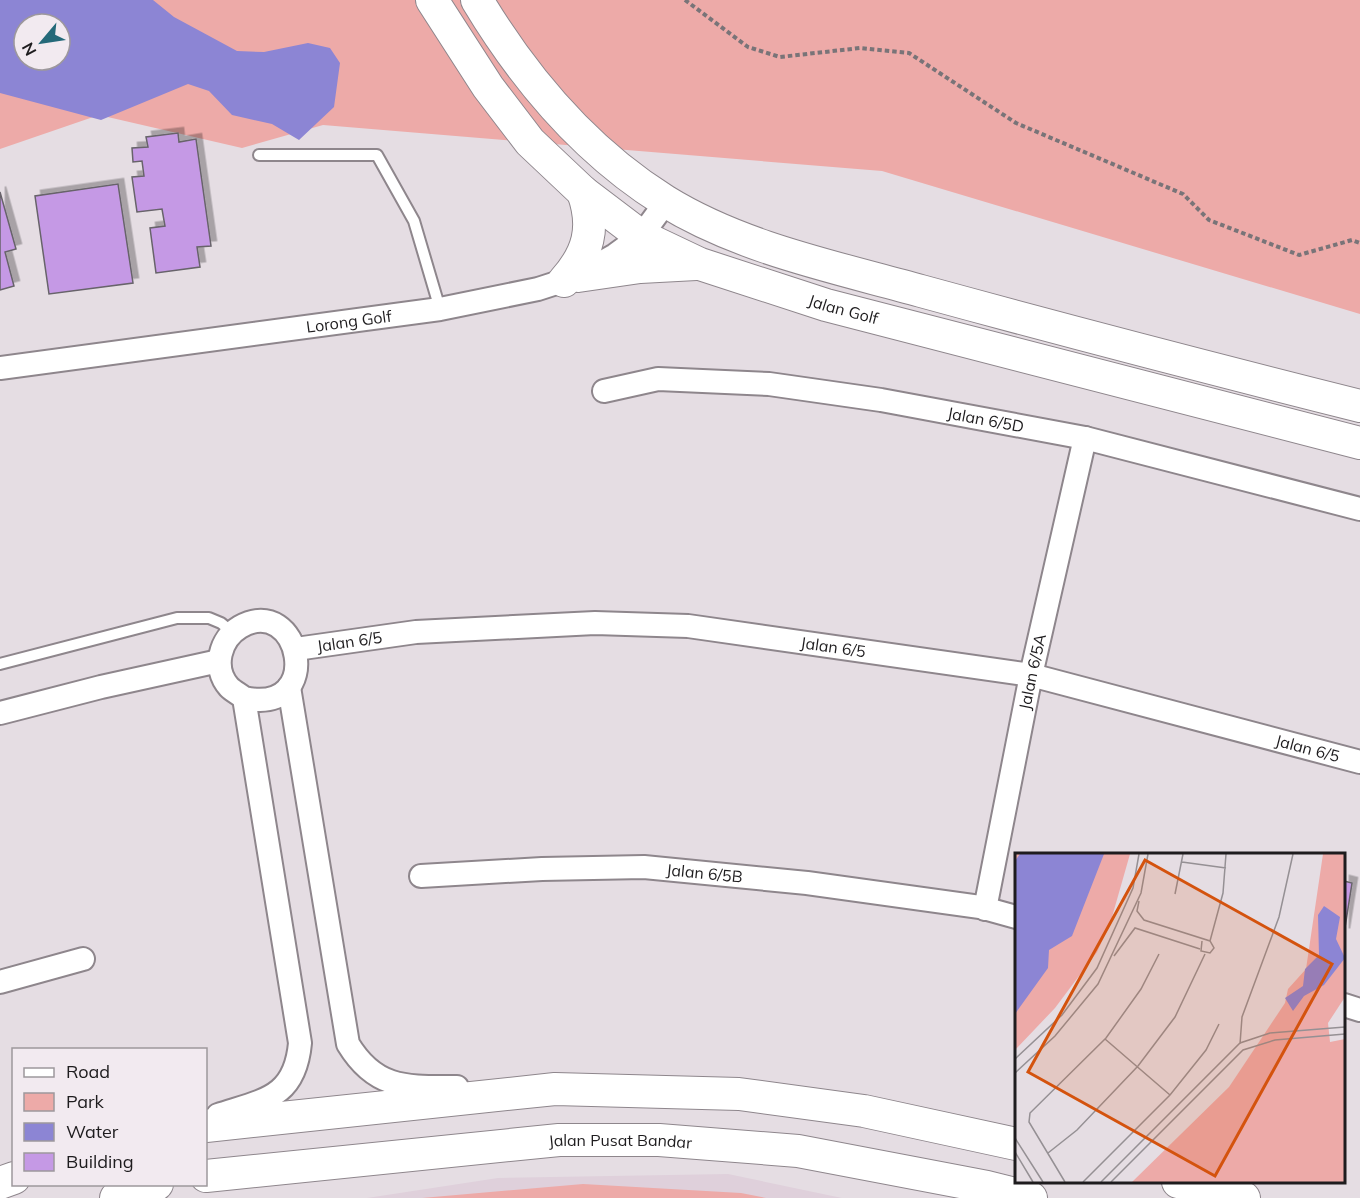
<svg xmlns="http://www.w3.org/2000/svg" width="1360" height="1198" font-family="Mulish,sans-serif">
	<style>
		.built { fill: #dfd0db }
		.green { fill: #edaaa8; fill-rule: evenodd }
		.water { fill: #8c85d4; fill-rule: evenodd }
		.building { fill: #c599e5; stroke: #67636a; stroke-width: 1.5; filter: url(#shadow) }
		.lines { fill: none; stroke-linecap: round; stroke-linejoin: round }
		.lane-casing { stroke: #8e868c; stroke-width: 14 }
		.street-casing { stroke: #8e868c; stroke-width: 26 }
		.secondary-casing { stroke: #8e868c; stroke-width: 34 }
		.path { stroke: #797478; stroke-width: 4; stroke-dasharray: 4.5 3; stroke-linecap: butt }
		.lane { stroke: #fff; stroke-width: 10 }
		.street { stroke: #fff; stroke-width: 22 }
		.secondary { stroke: #fff; stroke-width: 32 }
		.labels { text-anchor: middle; dominant-baseline: central; stroke-width: 5; stroke-linejoin: round; paint-order: stroke }
		.street-label { font-size: 16px; fill: #1e1c1e; stroke: #f2eaf0 }
		.inset-road { fill: none; stroke: #959094; stroke-width: 1.5 }
		.view { fill: #d4530e; fill-opacity: 0.15; stroke: #d4530e; stroke-width: 3 }
		.inset-edge { fill: none; stroke: #1e1c1e; stroke-width: 3 }
	</style>
	<defs>
		<filter id="shadow"><feDropShadow dx="5.5" dy="-5.5" stdDeviation="0" flood-color="#0004"/></filter>
	</defs>
	<rect width="100%" height="100%" fill="#e5dde3"/>
	<path class="built" d="M728,1174l114,24h-475l131,-20z"/>
	<g class="green">
		<path d="M0,0h1360v314l-478,-143 -559,-46 -81,23 -143,-33 -99,34zM24,24h36v36h-36z"/>
		<path d="M583,1184l158,9 25,5h-344z"/>
	</g>
	<path class="water" d="M0,0h153l21,17 63,34 27,1 44,-9 22,5 10,15 -6,44 -35,33 -27,-16 -40,-9 -23,-24 -21,-7 -87,36 -101,-27zM24,24h36v36h-36z"/>
	<g class="building">
		<path d="M178,133l1,9 17,-3 15,107 -14,1 3,20 -44,6 -6,-45 15,-2 -3,-17 -25,3 -5,-35 12,-1 -2,-15 -9,1 -1,-14 16,-1 -2,-10z"/>
		<path d="M118,184l15,99 -84,11 -14,-98z"/>
		<path d="M0,192l16,57 -11,3 9,34 -14,4z"/>
		<path d="M1344,881l8,2 -8,51z"/>
	</g>
	<g class="lines">
		<defs>
			<g id="lane">
				<path d="M259,155h118l37,66 26,88"/>
				<path d="M0,664l177,-46h32l12,5 11,9"/>
			</g>
			<g id="street">
				<path id="s1" d="M0,368l440,-59 98,-20 40,-13 37,-21 26,-19 25,-34"/>
				<path id="s2" d="M604,391l54,-12 111,5 112,16 204,38 275,71"/>
				<path id="s3" d="M296,649l120,-17 179,-9 93,3 343,49 329,87"/>
				<path d="M289,687l59,357c28,46 59,43 109,43"/>
				<path d="M0,713l101,-26 118,-26"/>
				<path id="s4" d="M421,876l121,-7 102,-2 163,16 173,24 36,10"/>
				<path id="s5" d="M985,909l46,-234 54,-237"/>
				<path d="M0,982l83,-23"/>
				<path d="M1344,1005l16,5"/>
				<path d="M218,1115c46,-15 77,-17 82,-72l-56,-345c-5,-4 -11,-7 -15,-11 -17,-19 -9,-48 11,-60 60,-35 87,89 4,71"/>
			</g>
			<g id="secondary">
				<path id="s6" d="M432,0l56,87 42,55 53,50 58,44 59,28 126,41 534,138"/>
				<path d="M477,0c48,80 108,151 188,201 76,47 170,66 256,90 146,40 292,78 439,115"/>
				<path d="M578,276l62,-9 56,-3"/>
				<path d="M564,281c24,-27 32,-53 19,-89"/>
				<path d="M206,1126l349,-37 184,5 125,17 152,33"/>
				<path id="s7" d="M206,1176l353,-36h100l139,11 189,36 44,11"/>
				<path d="M1178,1182l66,16"/>
				<path d="M0,1183l14,-5"/>
				<path d="M116,1198l41,-14"/>
			</g>
		</defs>
		<use href="#lane" class="lane-casing"/>
		<use href="#street" class="street-casing"/>
		<use href="#secondary" class="secondary-casing"/>
		<path class="path" d="M685,0l63,47 32,10 80,-9 49,5 107,70 167,71 26,26 90,35 53,-15 8,3"/>
		<use href="#lane" class="lane"/>
		<use href="#street" class="street"/>
		<use href="#secondary" class="secondary"/>
	</g>
	<g class="labels">
		<g class="street-label">
			<text stroke="none"><textPath href="#s6" startOffset="534">Jalan Golf</textPath></text>
			<text stroke="none"><textPath href="#s1" startOffset="352">Lorong Golf</textPath></text>
			<text stroke="none"><textPath href="#s2" startOffset="386">Jalan 6/5D</textPath></text>
			<text stroke="none"><textPath href="#s3" startOffset="54">Jalan 6/5</textPath></text>
			<text stroke="none"><textPath href="#s3" startOffset="540">Jalan 6/5</textPath></text>
			<text stroke="none"><textPath href="#s5" startOffset="242">Jalan 6/5A</textPath></text>
			<text stroke="none"><textPath href="#s3" startOffset="1026">Jalan 6/5</textPath></text>
			<text stroke="none"><textPath href="#s4" startOffset="284">Jalan 6/5B</textPath></text>
			<text stroke="none"><textPath href="#s7" startOffset="416">Jalan Pusat Bandar</textPath></text>
		</g>
	</g>
	<g transform="translate(1015 853)">
		<rect width="330" height="330" fill="#e5dde3"/>
		<path d="M0,1h115l-20,70 -13,28 -42,56 -40,42zM308,1h22v143l-17,26 2,19 15,-3v143h-213l97,-95 56,-84 3,-14 18,-20z" fill="#edaaa8"/>
		<path d="M5,1h84l-32,82 -23,14 -1,18 -33,46v-153zM309,53l16,11 -4,22 9,19 -21,27 -20,11 -11,15 -8,-13 18,-12 2,-17 14,-14 -1,-40z" fill="#8c85d4"/>
		<path class="inset-road" d="M167,9l44,6M160,41l8,-40M124,48l-2,10 7,9 66,21 4,7 -4,5 -9,-2 1,-10M195,88l13,-48 3,-39M99,103l21,-28 65,21M90,186l65,56M225,191l2,-27 37,-100 14,-63M0,206l47,-44 35,-47 36,-80 6,-34M0,220l40,-37 43,-52 43,-91 7,-39M0,285l28,44M0,299l18,30M33,300l29,-23 61,-64 37,-49 30,-63M50,329l-36,-60 1,-9 76,-75 35,-49 18,-35M68,329l87,-87 36,-45 13,-26M86,329l139,-139 30,-10 75,-6M96,329l132,-132 32,-10 70,-6"/>
		<path class="view" d="M130,7l187,104 -117,212 -187,-104z"/>
		<rect width="330" height="330" class="inset-edge"/>
	</g>
	<rect x="12" y="1048" width="195" height="138" fill="#f2eaf0" stroke="#9d989c" stroke-width="1.5"/>
	<rect x="24" y="1068" width="30" height="9" fill="#ffffff" stroke="#9d989c" stroke-width="1.5"/>
	<text x="66" y="1078" font-size="18" fill="#1e1c1e">Road</text>
	<rect x="24" y="1093" width="30" height="18" fill="#edaaa8" stroke="#9d989c" stroke-width="1.5"/>
	<text x="66" y="1108" font-size="18" fill="#1e1c1e">Park</text>
	<rect x="24" y="1123" width="30" height="18" fill="#8c85d4" stroke="#9d989c" stroke-width="1.5"/>
	<text x="66" y="1138" font-size="18" fill="#1e1c1e">Water</text>
	<rect x="24" y="1153" width="30" height="18" fill="#c599e5" stroke="#9d989c" stroke-width="1.5"/>
	<text x="66" y="1168" font-size="18" fill="#1e1c1e">Building</text>
	<g transform="translate(42 42) rotate(241)"><circle r="28" fill="#f2eaf0" stroke="#9d989c" stroke-width="1.5"/>
	<path d="M0-4.5L10 22L0 15L-10 22Z" fill="#246979"/>
	<text y="-9" font-size="16" font-weight="bold" text-anchor="middle" fill="#1e1c1e">N</text>
	</g>
</svg>
